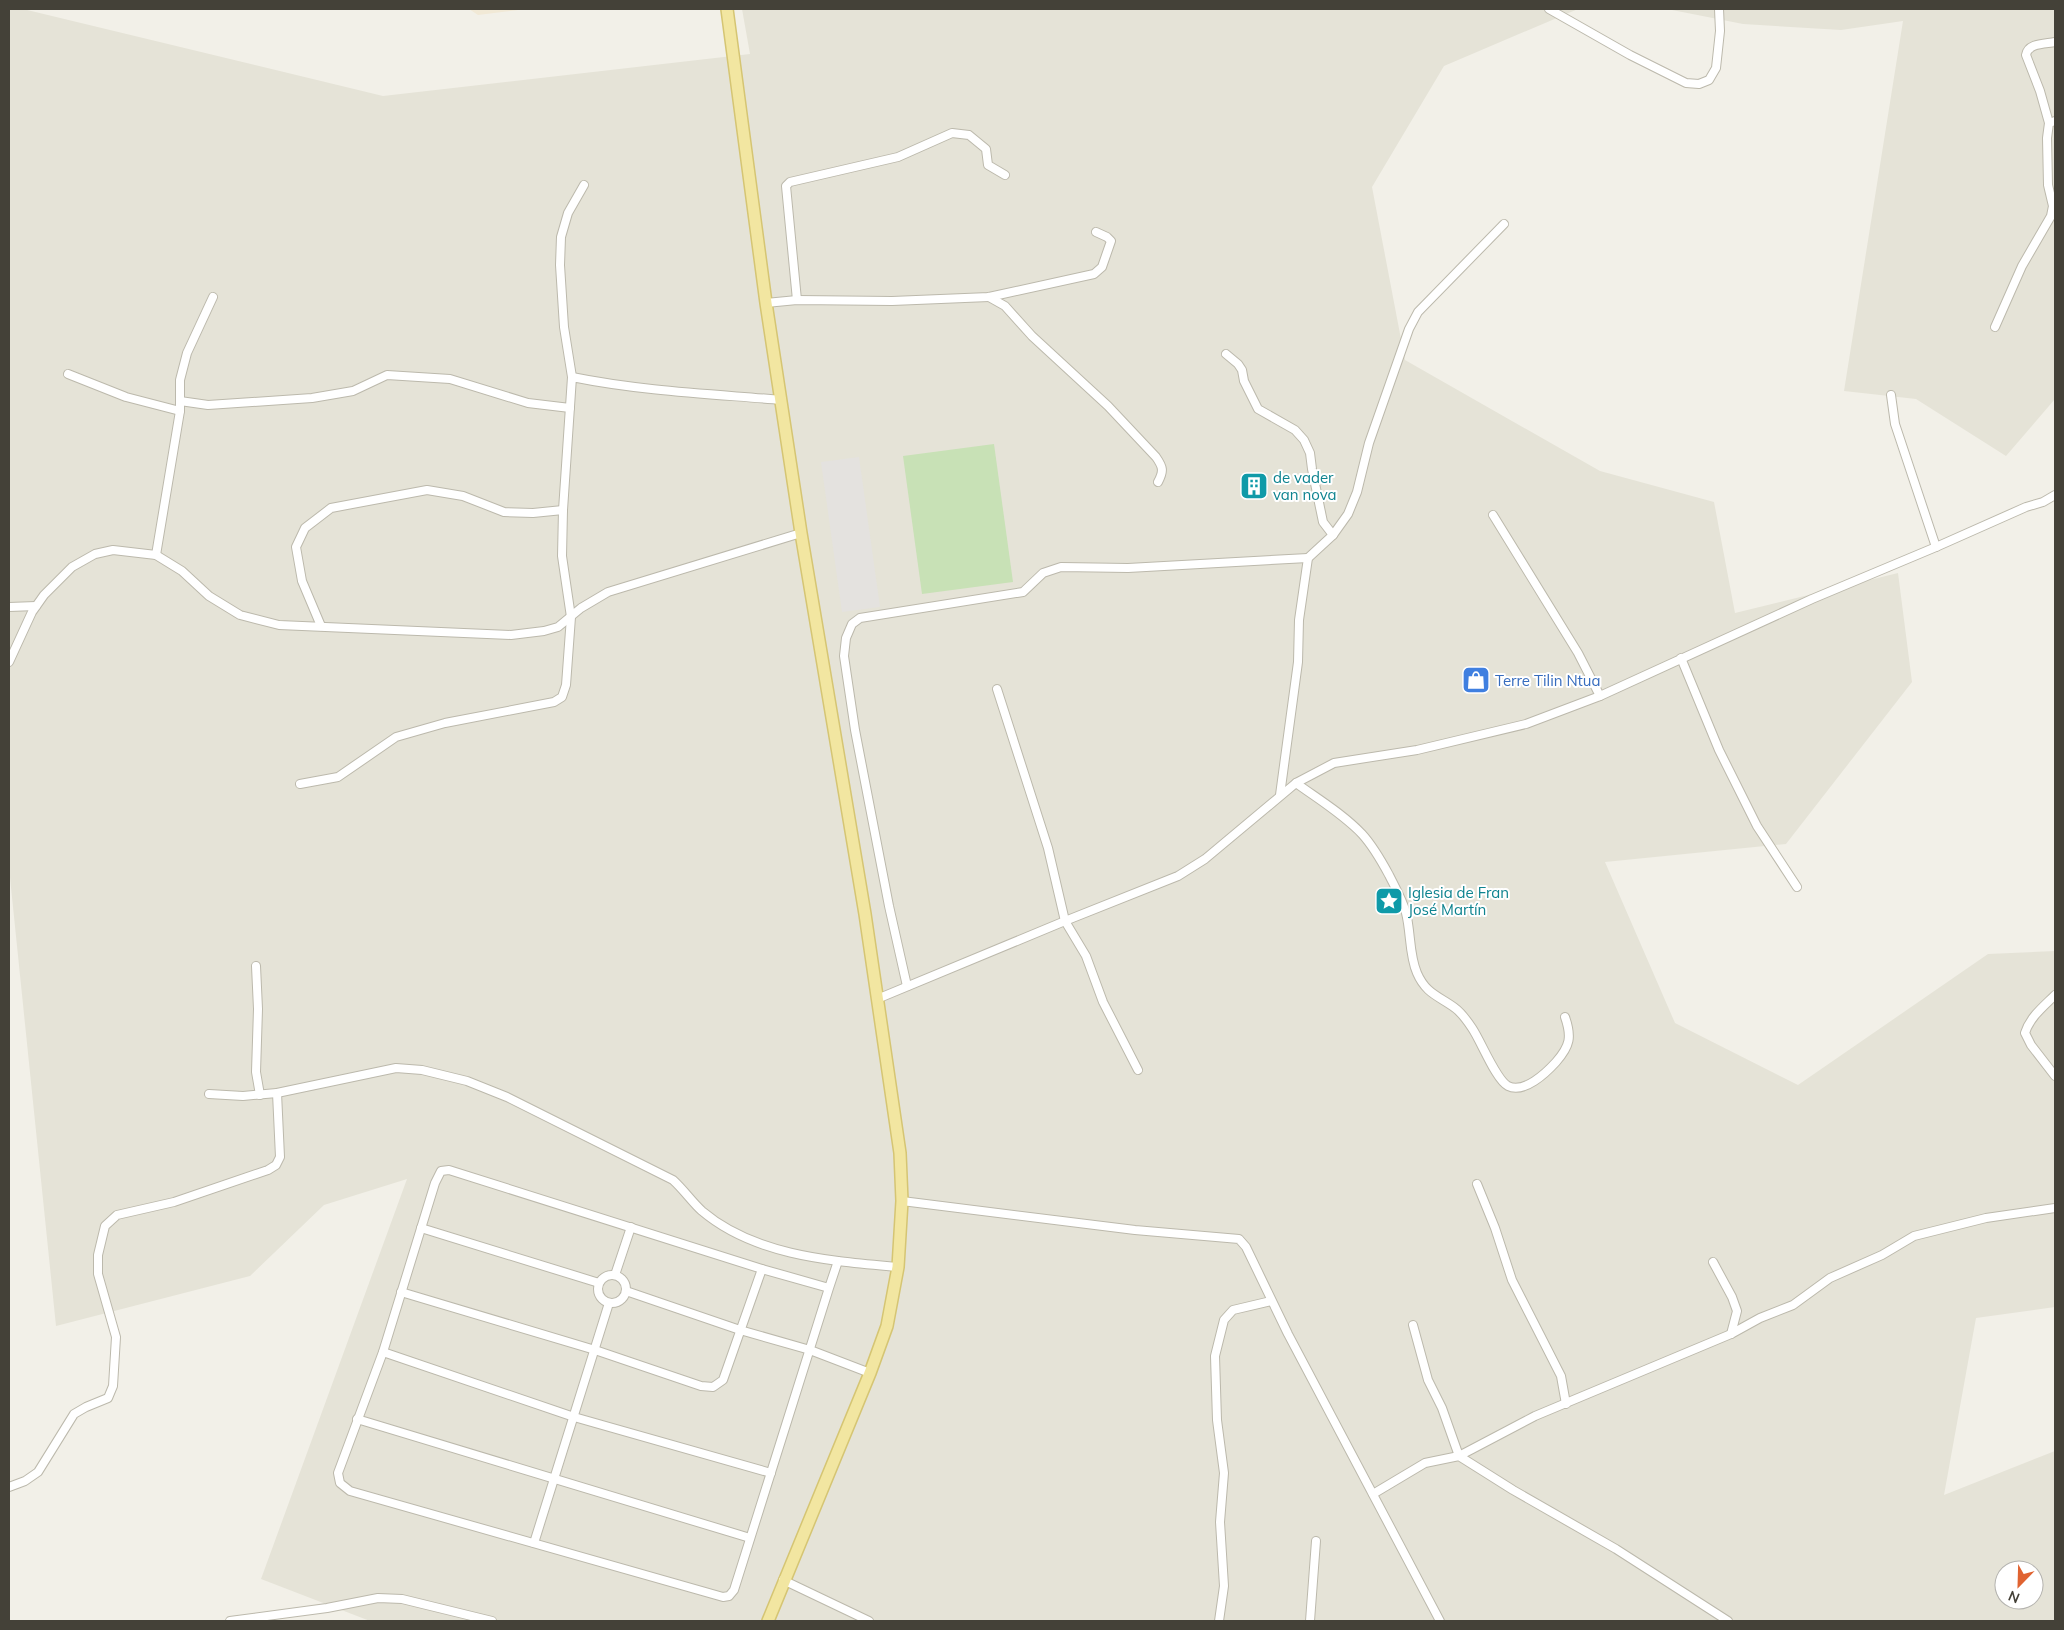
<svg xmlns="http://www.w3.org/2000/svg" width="2064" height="1630" font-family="Mulish,sans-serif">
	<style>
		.residential { fill: #e5e3d7; fill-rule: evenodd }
		.commercial { fill: #f1e9d6 }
		.grass { fill: #c8e1b6 }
		.parking { fill: #e4e2df }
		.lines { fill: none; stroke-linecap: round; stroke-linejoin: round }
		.minor-casing { stroke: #bcb9ac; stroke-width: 10 }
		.primary-casing { stroke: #d5c573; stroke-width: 14 }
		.minor { stroke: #fff; stroke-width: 8 }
		.primary { stroke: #f2e6a1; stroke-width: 11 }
		.labels { text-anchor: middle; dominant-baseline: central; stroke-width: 4; stroke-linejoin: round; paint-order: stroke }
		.culture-label { font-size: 15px; fill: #0d838f; stroke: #fff; text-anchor: start }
		.shop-label { font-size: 15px; fill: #366cbe; stroke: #fff; text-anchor: start }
	</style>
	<rect width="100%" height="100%" fill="#f2f0e8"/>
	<g class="residential">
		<path d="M9,9h14l360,87 367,-42 -8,-45h836l-134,57 -72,121 33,173 195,111 114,31 21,111 163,-40 14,109 -126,162 -181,18 70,161 123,62 190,-131 67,-3v356l-79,11 -32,177 111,-44v170h-1685l-109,-42 146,-400 -83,26 -74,71 -194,50 -47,-458zM2004,1570h30v30h-30z"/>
		<path d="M1667,9h388v390l-49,57 -90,-57 -72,-8 59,-370 -62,9 -98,-6z"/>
	</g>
	<path class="commercial" d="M469,9h58l-49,6z"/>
	<path class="grass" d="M994,444l19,138 -91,12 -19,-138z"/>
	<path class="parking" d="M859,457l21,150 -38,5 -21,-150z"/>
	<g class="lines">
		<defs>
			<g id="minor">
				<path d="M1549,9l81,46 56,28 13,1 10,-4 7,-12 4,-37 -1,-22"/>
				<path d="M2049,123l-9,-32 -14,-36c2,-12 18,-11 29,-13"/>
				<path d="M989,297l16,9 27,30 76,70 48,51c7,10 8,14 2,25"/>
				<path d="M797,300l-11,-114 4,-4 108,-25 54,-24 17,2 17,14 2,16 17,10"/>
				<path d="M766,303l31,-3 95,1 97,-4 105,-23 8,-7 9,-26 -4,-4 -11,-5"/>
				<path d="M1995,327l27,-61 29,-50 2,-10 -5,-21 -1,-47 2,-15 6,-2"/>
				<path d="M1226,354l12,10 4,6 2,11 14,28 37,21 9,10 6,13 2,16 11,53 10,13"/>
				<path d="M68,374l58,23 54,14"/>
				<path d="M572,377l-8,-50 -4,-62 1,-28 7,-24 16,-28"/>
				<path d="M1891,395l4,29 41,123"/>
				<path d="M180,401l28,4 104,-7 41,-7 34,-16 63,4 78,24 42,5"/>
				<path d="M1493,515l85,138 22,43"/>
				<path d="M156,555l24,-144v-31l7,-27 26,-56"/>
				<path d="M9,607l27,-1"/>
				<path d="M321,626l-19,-45 -6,-34 9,-19 26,-20 96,-18 36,6 41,16 29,1 30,-3"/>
				<path d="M1681,658l38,92 38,76 40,61"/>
				<path d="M9,662l23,-50 12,-17 28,-28 23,-13 18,-4 43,5 26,16 27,25 31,19 39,10 232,10 33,-4 14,-4 23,-19 27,-16 193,-59"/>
				<path d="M997,689l51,159 17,73 21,35 17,46 35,68"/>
				<path d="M1296,783c22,16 47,31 66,51 10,11 20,28 27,41 6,12 14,26 17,38 5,19 3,42 11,60 9,21 22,23 38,35 7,5 13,14 17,20 9,13 24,52 36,58 16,8 38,-13 48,-24 14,-16 16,-25 9,-45"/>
				<path d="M300,784l38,-7 58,-40 49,-14 109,-21 8,-5 4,-12 5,-68 -9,-61 1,-46 9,-133c69,14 140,17 210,23"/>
				<path d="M1280,795l18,-133 1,-42 9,-62 25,-23 15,-21 9,-22 12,-49 40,-114 9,-17 86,-88"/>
				<path d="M256,966l2,43 -2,63 4,23"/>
				<path d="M907,986l-18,-80 -34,-176 -11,-74 2,-18 6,-14 8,-6 163,-26 20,-19 18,-6 67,1 180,-10"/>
				<path d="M2055,995c-12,12 -25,22 -30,38l6,12 24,31"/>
				<path d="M877,999l188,-78 113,-45 27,-17 91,-76 38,-20 83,-13 109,-26 74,-28 212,-97 124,-52 90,-40 17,-5 12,-7"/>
				<path d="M209,1094l34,2 34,-3 119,-25 26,2 45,11 40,16 166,83c11,10 19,22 29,31 53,45 130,50 196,56"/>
				<path d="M1477,1184l18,44 17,52 49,96 5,28"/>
				<path d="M902,1201l233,29 104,9 7,8 42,87 152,287"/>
				<path d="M421,1228l178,55"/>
				<path d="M1713,1262l19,35 5,14 -6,23"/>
				<circle cx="612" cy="1289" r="14"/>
				<path d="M615,1275l16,-48"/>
				<path d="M829,1288l-67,-19 -313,-99 -8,1 -6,12 -52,169 -45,121 2,10 10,8 373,106 6,-1 5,-6 95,-302 9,-27"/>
				<path d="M626,1291l114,39 70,20 60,23"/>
				<path d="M401,1292l194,58 106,36 12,1 10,-7 39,-111"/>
				<path d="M1413,1325l15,55 14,28 17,48 76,-40 196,-82 29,-16 33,-13 37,-27 52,-23 32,-19 72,-18 69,-10"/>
				<path d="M383,1352l191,65 197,56"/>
				<path d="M357,1419l393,119"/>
				<path d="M9,1487l16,-6 13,-9 36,-58 12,-7 22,-9 5,-12 3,-49 -18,-63v-19l7,-29 12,-11 57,-13 94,-32 8,-5 4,-8 -3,-64"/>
				<path d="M1373,1494l52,-31 34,-7 54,34 103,59 112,72"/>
				<path d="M534,1543l75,-240"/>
				<path d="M783,1580l86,41"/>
				<path d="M230,1621l97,-13 51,-10 24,1 90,22"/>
				<path d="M1219,1621l5,-35 -4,-64 4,-49 -7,-53 -2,-64 9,-36 9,-10 38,-9"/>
				<path d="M1310,1621l6,-80"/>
			</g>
			<path id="primary" d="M727,9l39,294 35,230 64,381 35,239 2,48 -4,66 -11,59 -17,47 -102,248"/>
		</defs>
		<use href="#minor" class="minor-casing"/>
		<use href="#primary" class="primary-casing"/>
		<use href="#minor" class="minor"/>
		<use href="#primary" class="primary"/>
	</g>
	<defs>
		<symbol id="building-square" viewBox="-11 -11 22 22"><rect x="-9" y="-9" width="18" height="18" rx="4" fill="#0f9aa8" stroke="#fff"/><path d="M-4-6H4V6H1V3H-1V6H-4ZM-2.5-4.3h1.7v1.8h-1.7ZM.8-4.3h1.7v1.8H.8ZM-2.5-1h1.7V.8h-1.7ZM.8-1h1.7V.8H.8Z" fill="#fff"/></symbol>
		<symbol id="shop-square" viewBox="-11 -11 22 22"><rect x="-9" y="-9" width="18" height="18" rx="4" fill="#3f7fe0" stroke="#fff"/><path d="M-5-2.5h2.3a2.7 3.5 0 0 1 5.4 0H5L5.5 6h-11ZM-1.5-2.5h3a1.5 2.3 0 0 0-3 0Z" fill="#fff"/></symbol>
		<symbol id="sight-square" viewBox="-11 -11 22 22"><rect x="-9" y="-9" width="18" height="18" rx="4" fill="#0f9aa8" stroke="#fff"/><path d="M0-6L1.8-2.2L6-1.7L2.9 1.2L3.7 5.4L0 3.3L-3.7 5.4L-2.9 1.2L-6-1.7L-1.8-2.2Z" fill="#fff"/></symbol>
	</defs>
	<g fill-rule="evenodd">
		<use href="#building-square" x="1238" y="470" width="32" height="32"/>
		<use href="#shop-square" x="1460" y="664" width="32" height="32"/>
		<use href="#sight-square" x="1373" y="885" width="32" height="32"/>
	</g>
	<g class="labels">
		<g class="culture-label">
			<text x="1273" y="477">de vader<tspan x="1273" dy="17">van nova</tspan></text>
			<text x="1408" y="892">Iglesia de Fran<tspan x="1408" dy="17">José Martín</tspan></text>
		</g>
		<g class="shop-label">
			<text x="1495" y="680">Terre Tilin Ntua</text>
		</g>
	</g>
	<rect width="2064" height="1630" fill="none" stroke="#444138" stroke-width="20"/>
	<g transform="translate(2019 1585) rotate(203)"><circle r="24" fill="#ffffff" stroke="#b4b3af"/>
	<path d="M0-4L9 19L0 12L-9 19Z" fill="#e06331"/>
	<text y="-8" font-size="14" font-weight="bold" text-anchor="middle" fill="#444138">N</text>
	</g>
</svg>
